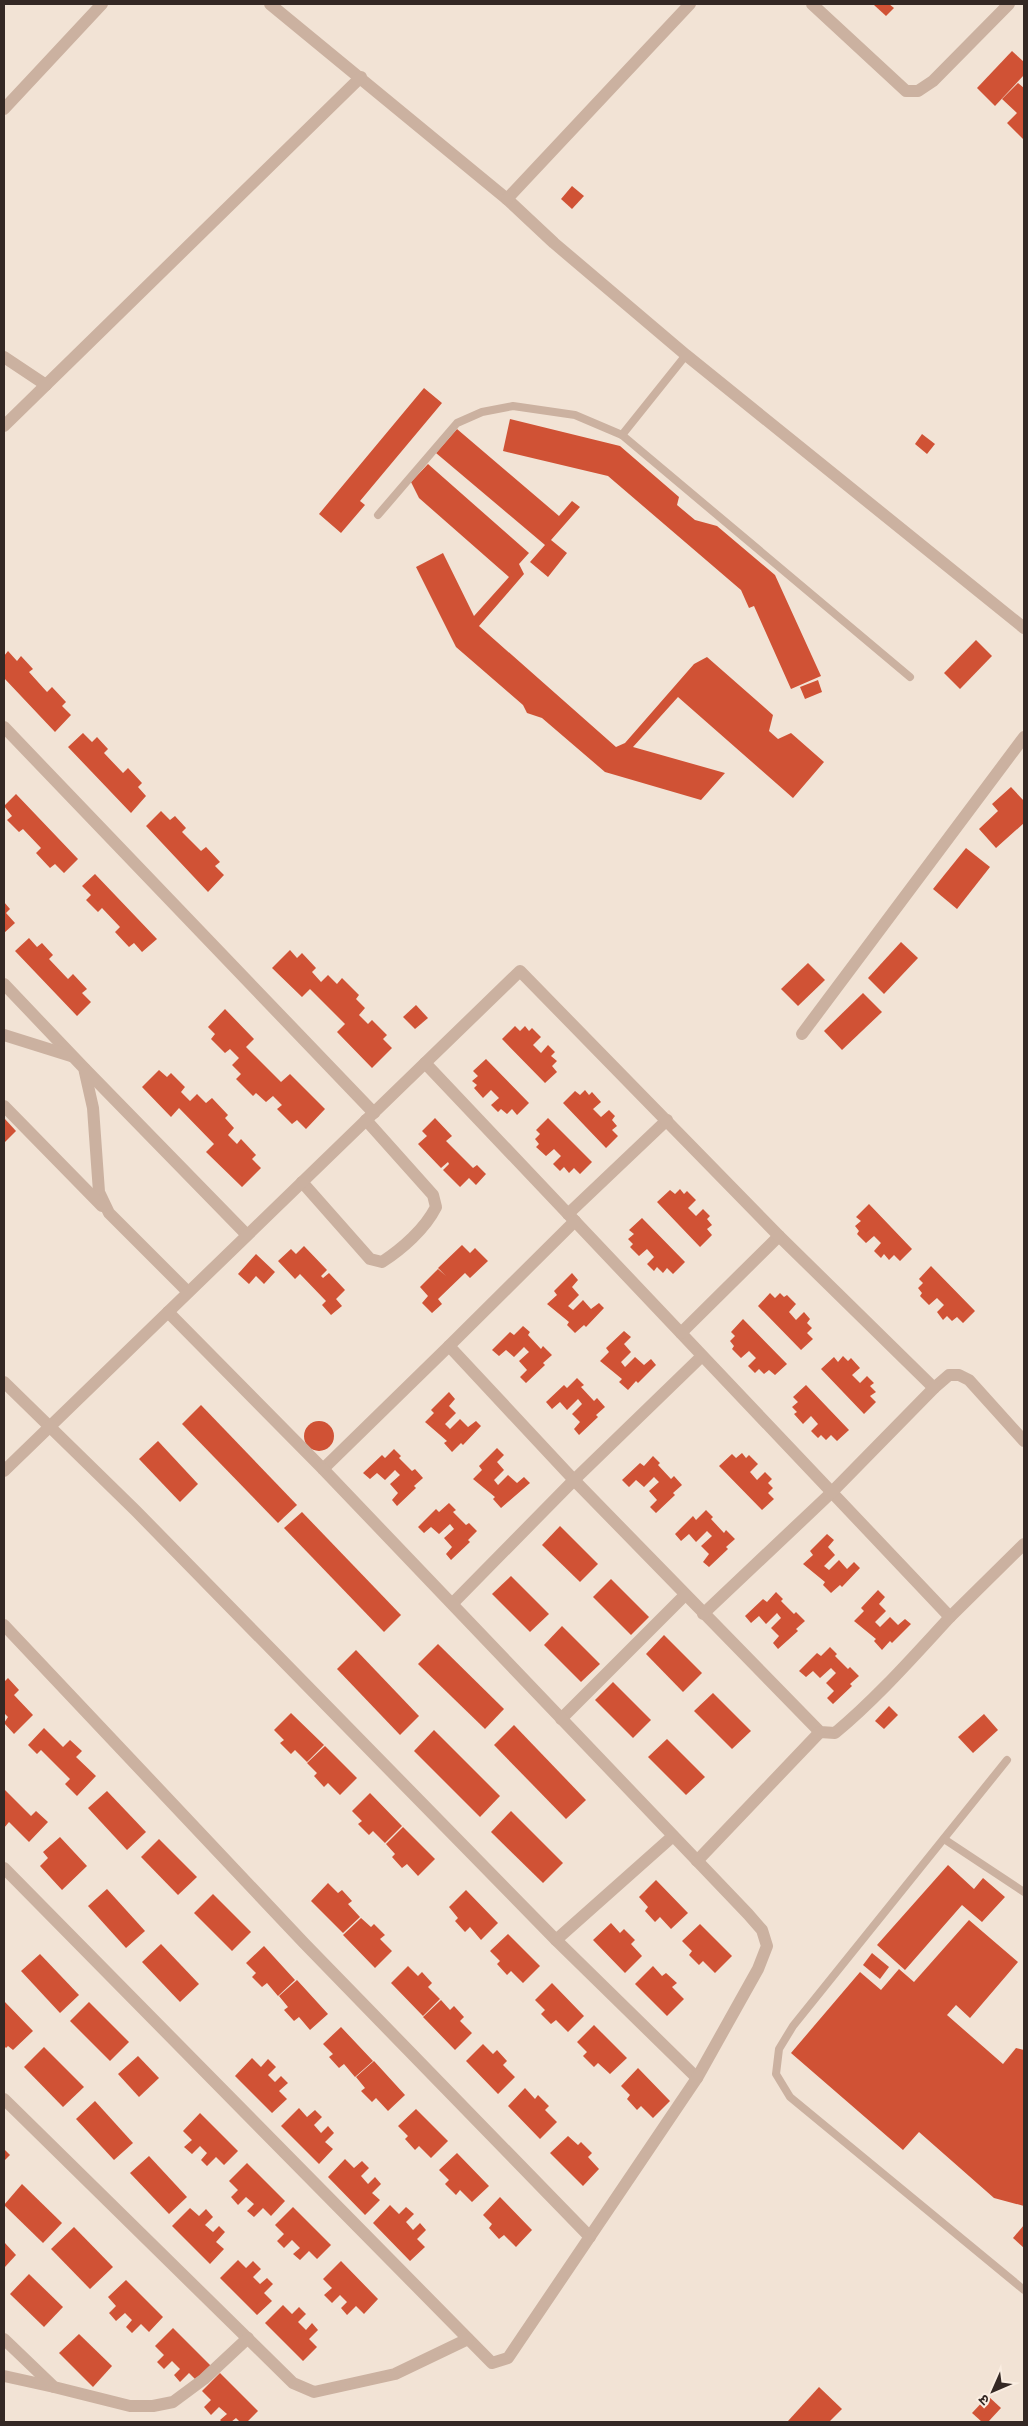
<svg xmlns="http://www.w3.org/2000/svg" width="1028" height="2426" font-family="'Fira Sans Condensed','Noto Sans Devanagari',sans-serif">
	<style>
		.building { fill: #d05235 }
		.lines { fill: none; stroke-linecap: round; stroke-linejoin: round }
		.service { stroke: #cbb1a0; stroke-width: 8 }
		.minor { stroke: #cbb1a0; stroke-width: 12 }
	</style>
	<rect width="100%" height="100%" fill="#f2e3d5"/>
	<g class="building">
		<path d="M876,4h13l5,4 -8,8 -12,-11z"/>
		<path d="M1012,51l12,11v13l-29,31 -18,-18z"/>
		<path d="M1018,83l6,5v52l-17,-17 10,-10 -15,-14z"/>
		<path d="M572,186l12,10 -12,13 -11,-10z"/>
		<path d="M424,388l18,15 -82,98 5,4 -24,28 -22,-19z"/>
		<path d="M510,419l110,27 59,51 -2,8 18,15 22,6 58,49 46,101 -30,13 -37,-83 -5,2 -8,-18 -133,-114 -105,-25z"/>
		<path d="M457,429l102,87 13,-15 8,6 -29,33 16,13 -19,24 -18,-15 15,-17 -109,-92z"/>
		<path d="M922,434l13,10 -8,10 -12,-10z"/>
		<path d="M428,464l101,89 -10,11 5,10 -45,52 137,121 9,-4 69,-79 13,-7 66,58 -4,16 9,8 13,-6 33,29 -31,36 -115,-101 -45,50 92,26 -24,27 -96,-28 -63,-54 -15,-5 -4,-8 -67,-58 -40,-80 27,-14 31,63 35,-39 -90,-79 -8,-16z"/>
		<path d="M976,640l16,16 -32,33 -16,-16z"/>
		<path d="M8,651l9,10 4,-5 12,13 -4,3 18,20 5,-5 14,15 -4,4 9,9 -16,17 -51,-54v-22z"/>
		<path d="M818,680l4,12 -17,7 -5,-12z"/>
		<path d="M83,733l9,9 5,-5 11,12 -4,4 19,20 5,-5 14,15 -4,4 8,9 -15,17 -63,-66z"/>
		<path d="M1011,787l13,14v22l-28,25 -17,-19 19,-18 -6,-7z"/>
		<path d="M16,794l62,65 -14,14 -9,-9 -5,4 -14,-15 5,-5 -18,-19 -4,3 -12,-12 5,-4 -8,-10z"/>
		<path d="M161,811l9,9 5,-4 11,12 -4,4 19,19 5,-4 14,15 -5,4 9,9 -16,17 -62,-66z"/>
		<path d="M966,848l24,19 -33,42 -24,-20z"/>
		<path d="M95,874l62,65 -15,13 -8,-9 -5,4 -14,-15 5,-5 -18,-19 -4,4 -12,-12 5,-5 -9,-9z"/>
		<path d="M4,902l6,7 -4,4 9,10 -11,10z"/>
		<path d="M29,938l8,9 5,-4 11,12 -4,4 19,20 5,-5 14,15 -5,4 9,9 -14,14 -62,-65z"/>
		<path d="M901,942l17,16 -34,36 -16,-16z"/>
		<path d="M290,950l7,8 5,-5 14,15 -4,4 9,10 7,-7 9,9 5,-6 17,17 -3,4 9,9 -6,7 9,9 4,-4 15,15 -4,4 9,9 -20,20 -35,-36 8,-8 -35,-35 -8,8 -30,-29z"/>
		<path d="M808,963l17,17 -27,26 -17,-17z"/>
		<path d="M863,993l19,19 -40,38 -18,-19z"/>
		<path d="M416,1005l12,13 -13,11 -12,-12z"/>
		<path d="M225,1009l29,30 -8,8 35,35 9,-8 35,35 -19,20 -9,-9 -5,4 -15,-15 5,-4 -9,-9 -7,6 -10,-9 -3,3 -17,-17 5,-5 -9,-9 7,-7 -9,-9 -5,4 -14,-14 4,-5 -7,-7z"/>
		<path d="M515,1026l5,5 5,-5 4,5 3,-3 9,9 -8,8 8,8 7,-8 7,7 -4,4 6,5 -5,5 5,6 -12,11 -43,-44z"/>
		<path d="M486,1059l43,44 -12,12 -5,-6 -5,5 -6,-5 -3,3 -7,-7 8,-7 -8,-8 -8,8 -9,-10 3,-3 -5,-4 6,-5 -5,-5z"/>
		<path d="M159,1070l8,7 4,-4 14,14 -4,5 9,9 7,-7 9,9 6,-5 16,17 -3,3 9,10 -6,7 9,9 4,-5 15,16 -4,4 9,9 -19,19 -36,-35 8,-8 -35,-36 -8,9 -29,-30z"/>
		<path d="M585,1090l4,5 3,-3 9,10 -8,7 8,8 8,-7 6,6 -3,4 5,6 -5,4 6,6 -12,12 -43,-45 12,-12 5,4z"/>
		<path d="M4,1118l12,13 -11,11 -1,-1z"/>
		<path d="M435,1118l17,18 -6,5 27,27 4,-3 9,9 -10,11 -7,-7 -9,9 -17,-17 6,-6 -1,-2 -7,6 -23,-24 9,-8 -5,-5z"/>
		<path d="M548,1118l44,44 -12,12 -6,-6 -5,5 -5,-6 -4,4 -7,-7 8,-8 -7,-7 -8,7 -10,-9 3,-3 -4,-5 5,-5 -4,-4z"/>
		<path d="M680,1189l4,5 3,-3 9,9 -8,8 8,8 7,-7 7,7 -3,3 5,6 -5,4 5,6 -12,12 -43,-45 13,-12 5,4z"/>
		<path d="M869,1204l43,45 -12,12 -6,-6 -5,5 -5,-6 -3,4 -7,-7 7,-8 -7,-7 -8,7 -9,-9 2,-3 -4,-5 6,-5 -5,-4z"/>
		<path d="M642,1218l43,44 -12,12 -6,-6 -4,5 -6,-6 -3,4 -7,-7 7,-7 -7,-8 -8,7 -9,-9 3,-3 -5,-5 6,-5 -5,-4z"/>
		<path d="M462,1245l8,8 5,-5 13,13 -18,17 -5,-5 -27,26 4,5 -10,9 -10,-10 6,-7 -8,-9 18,-18 8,7 -8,-8z"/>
		<path d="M304,1246l23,24 -6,6 2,2 6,-5 16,17 -9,9 6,7 -11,9 -9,-10 4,-4 -26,-27 -5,5 -17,-18 13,-12 5,5z"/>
		<path d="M256,1254l19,18 -11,12 -8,-8 -7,8 -11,-10z"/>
		<path d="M931,1266l44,45 -12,12 -6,-6 -5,4 -5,-5 -4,4 -6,-8 7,-7 -7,-7 -8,7 -9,-9 2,-3 -4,-5 5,-5 -4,-4z"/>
		<path d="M572,1273l6,7 -6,7 7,8 -11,11 5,4 10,-10 8,9 8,-6 5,5 -18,19 -2,-2 -9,8 -8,-8 2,-3 -22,-18 10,-9 -3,-4z"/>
		<path d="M770,1293l5,5 5,-5 4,4 3,-2 9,9 -7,8 7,8 8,-8 6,7 -3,4 5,5 -5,5 6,6 -12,11 -43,-44z"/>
		<path d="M743,1319l44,45 -12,11 -6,-5 -5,4 -5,-5 -4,4 -7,-7 8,-8 -7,-7 -8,7 -9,-9 2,-3 -4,-5 5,-5 -4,-4z"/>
		<path d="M523,1326l7,6 -2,3 13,14 2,-3 9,9 -9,8 2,2 -19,18 -6,-6 7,-7 -8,-9 10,-9 -5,-5 -10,10 -8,-7 -7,6 -7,-6 18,-18 4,3z"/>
		<path d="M624,1331l7,6 -7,7 7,8 -10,10 4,5 10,-10 9,8 7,-6 5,6 -18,18 -2,-2 -8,9 -9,-8 3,-3 -22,-18 9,-9 -3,-4z"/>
		<path d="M843,1356l5,5 3,-3 9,10 -8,7 8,8 7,-7 7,7 -4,3 6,6 -6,4 6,6 -12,12 -43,-45 13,-12 4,5z"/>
		<path d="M577,1378l7,7 -3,2 13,14 3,-3 8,9 -9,8 2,2 -19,18 -5,-6 6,-7 -8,-8 10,-10 -4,-5 -11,11 -7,-8 -8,7 -6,-7 18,-17 3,3z"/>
		<path d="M806,1385l43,45 -12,11 -6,-6 -5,5 -5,-5 -3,3 -7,-7 7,-7 -7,-8 -8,8 -9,-10 3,-2 -5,-5 6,-5 -5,-5z"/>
		<path d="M449,1392l6,7 -6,7 7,7 -11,11 5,5 10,-10 8,8 8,-6 5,5 -18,19 -2,-2 -9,9 -8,-9 3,-2 -22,-19 9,-9 -3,-3z"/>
		<path d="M201,1405l96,100 -19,18 -96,-99z"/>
		<circle cx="319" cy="1436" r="15"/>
		<path d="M158,1441l40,43 -18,18 -41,-43z"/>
		<path d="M497,1448l7,7 -7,7 7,8 -10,10 4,5 10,-10 9,8 7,-6 6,6 -29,25 -8,-9 2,-2 -22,-18 9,-9 -3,-4z"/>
		<path d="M394,1449l7,7 -2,2 13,13 3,-2 8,9 -9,8 2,2 -19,18 -5,-6 6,-7 -8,-9 10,-9 -5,-5 -10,10 -8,-7 -7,6 -7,-6 19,-18 3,3z"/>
		<path d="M742,1453l4,5 3,-3 9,9 -8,8 7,8 8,-8 7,7 -4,4 5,5 -5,5 6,6 -12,11 -43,-44 13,-12 4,4z"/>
		<path d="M653,1456l7,7 -2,2 13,14 3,-3 8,9 -9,8 2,2 -19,18 -6,-6 7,-7 -8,-9 10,-9 -5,-5 -10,10 -8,-7 -7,7 -7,-7 18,-17 4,3z"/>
		<path d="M449,1503l7,7 -3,2 13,13 3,-2 8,8 -9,9 2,2 -19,18 -5,-6 6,-7 -8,-9 10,-9 -4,-5 -11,10 -8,-7 -7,6 -6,-6 18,-18 3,3z"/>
		<path d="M706,1510l7,7 -2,2 13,14 2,-3 9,9 -9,8 2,2 -19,18 -6,-5 6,-8 -8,-8 11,-10 -5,-5 -11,11 -7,-8 -8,7 -6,-7 18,-18 3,4z"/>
		<path d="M302,1512l99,103 -17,17 -100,-104z"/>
		<path d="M560,1526l38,38 -18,18 -38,-37z"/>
		<path d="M827,1534l7,6 -6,7 7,8 -11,11 5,4 10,-10 8,9 7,-7 6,6 -18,19 -2,-2 -9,8 -8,-8 2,-3 -22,-18 10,-9 -3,-4z"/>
		<path d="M511,1576l38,38 -19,18 -38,-38z"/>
		<path d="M611,1579l38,38 -18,18 -38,-38z"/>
		<path d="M878,1590l7,7 -6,7 7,7 -11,11 5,5 10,-10 8,8 7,-6 6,5 -19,19 -2,-2 -8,9 -8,-9 2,-2 -22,-18 10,-10 -3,-3z"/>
		<path d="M776,1592l7,7 -2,2 13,13 2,-2 9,9 -9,8 2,2 -20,18 -5,-6 6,-7 -8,-8 10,-10 -4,-5 -11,11 -7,-8 -8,7 -6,-7 18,-17 4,3z"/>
		<path d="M562,1626l38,38 -19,18 -37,-37z"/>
		<path d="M664,1635l38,38 -19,19 -37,-38z"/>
		<path d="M438,1644l66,65 -19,20 -67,-65z"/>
		<path d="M830,1647l7,7 -2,2 13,13 2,-2 9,9 -9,8 2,2 -19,18 -6,-6 7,-7 -8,-8 10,-10 -5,-5 -11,10 -7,-7 -7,6 -7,-6 18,-18 4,3z"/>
		<path d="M356,1650l63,66 -19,19 -63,-66z"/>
		<path d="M8,1678l11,12 -5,5 19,20 -19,19 -10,-11 4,-6 -4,-4v-31z"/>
		<path d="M613,1682l38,38 -18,18 -38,-38z"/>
		<path d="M713,1693l38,38 -19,18 -38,-38z"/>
		<path d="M889,1706l9,9 -14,14 -9,-8z"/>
		<path d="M291,1713l33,32 -17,17 -12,-12 -4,4 -11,-11 4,-3 -10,-10z"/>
		<path d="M984,1714l14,16 -25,23 -15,-16z"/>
		<path d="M514,1725l72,75 -20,19 -72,-74z"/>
		<path d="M44,1728l19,19 7,-7 12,11 -6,6 20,19 -19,20 -12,-12 5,-5 -29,-29 -4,4 -9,-9z"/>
		<path d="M434,1730l66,66 -20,21 -66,-66z"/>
		<path d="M667,1739l38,38 -19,18 -38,-38z"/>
		<path d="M325,1746l32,32 -17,17 -12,-12 -4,4 -10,-11 3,-3 -10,-10z"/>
		<path d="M4,1789l27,27 5,-5 12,11 -19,20 -20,-20 -5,6z"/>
		<path d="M107,1791l39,41 -19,18 -39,-42z"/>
		<path d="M370,1793l32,33 -17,17 -12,-12 -4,4 -11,-11 4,-3 -10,-10z"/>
		<path d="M511,1811l52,52 -20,20 -52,-51z"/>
		<path d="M403,1827l32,32 -17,17 -11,-12 -5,4 -10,-11 3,-3 -9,-10z"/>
		<path d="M60,1837l27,29 -25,24 -22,-24 8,-8 -5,-6z"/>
		<path d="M159,1839l38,38 -19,18 -37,-38z"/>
		<path d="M948,1865l26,24 9,-11 22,19 -23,25 -20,-17 -57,65 -28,-25z"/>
		<path d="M656,1880l32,33 -17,16 -11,-12 -5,5 -10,-11 3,-4 -9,-10z"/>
		<path d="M328,1883l10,10 4,-3 10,11 -4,3 12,13 -17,16 -32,-32z"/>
		<path d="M107,1889l38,42 -19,17 -38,-42z"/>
		<path d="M466,1890l32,33 -17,17 -11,-13 -5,5 -10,-11 3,-3 -9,-11z"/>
		<path d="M213,1894l38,38 -19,19 -38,-38z"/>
		<path d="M361,1918l10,9 3,-3 11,11 -5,4 12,12 -17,17 -32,-33z"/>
		<path d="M969,1920l49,42 -48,56 -14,-13 -9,10 56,49 13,-16 8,2v156l-30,-8 -75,-66 -16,18 -112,-97 69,-81 21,18 18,-21 15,13z"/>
		<path d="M611,1923l9,10 4,-4 11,11 -4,4 11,12 -17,17 -32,-33z"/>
		<path d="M700,1924l32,32 -17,17 -12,-12 -4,4 -10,-10 3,-4 -10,-10z"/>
		<path d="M508,1934l32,32 -17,17 -12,-12 -4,4 -10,-11 3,-3 -10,-10z"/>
		<path d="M161,1944l38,40 -19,18 -38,-40z"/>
		<path d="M264,1946l31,34 -17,16 -11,-13 -5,4 -10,-10 4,-4 -10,-10z"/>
		<path d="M872,1953l17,14 -9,12 -17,-14z"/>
		<path d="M40,1954l39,41 -19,18 -39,-42z"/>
		<path d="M408,1966l10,10 4,-4 10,11 -4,4 12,12 -17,17 -32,-33z"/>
		<path d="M653,1966l9,10 4,-3 11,10 -5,4 12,12 -17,17 -32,-32z"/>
		<path d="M297,1980l31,34 -18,16 -11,-13 -5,4 -10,-11 4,-3 -9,-11z"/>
		<path d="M552,1983l32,33 -16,16 -12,-12 -5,4 -10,-10 4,-4 -10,-10z"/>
		<path d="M441,2000l9,10 4,-4 10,11 -4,4 12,12 -17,17 -32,-33z"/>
		<path d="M4,2001l29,30 -20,19 -5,-4 -2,2 -2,-2z"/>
		<path d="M89,2002l40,40 -19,19 -40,-40z"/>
		<path d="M594,2025l33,33 -17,16 -12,-11 -4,4 -11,-11 4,-4 -10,-10z"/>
		<path d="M341,2027l32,34 -18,16 -11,-13 -5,4 -10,-11 4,-3 -10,-10z"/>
		<path d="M483,2044l10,10 4,-4 10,11 -4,4 12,12 -17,17 -32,-33z"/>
		<path d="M44,2047l40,40 -21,20 -39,-40z"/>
		<path d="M138,2056l21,22 -20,19 -21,-23z"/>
		<path d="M252,2058l9,9 7,-8 8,8 -8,8 7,7 6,-6 7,7 -9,8 8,8 -15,14 -37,-37z"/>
		<path d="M374,2061l31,34 -17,16 -12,-13 -4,4 -11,-11 4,-3 -9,-11z"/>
		<path d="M638,2068l32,33 -17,17 -12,-12 -4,4 -10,-11 3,-4 -9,-9z"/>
		<path d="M525,2088l10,11 3,-4 11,11 -4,4 12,12 -17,17 -32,-33z"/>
		<path d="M95,2101l38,42 -19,17 -38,-41z"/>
		<path d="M299,2108l8,9 8,-7 7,7 -8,8 7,8 7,-7 6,7 -9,9 8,7 -14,15 -38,-38z"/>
		<path d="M416,2109l32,32 -17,17 -12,-12 -4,4 -10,-11 3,-3 -10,-10z"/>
		<path d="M200,2113l38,38 -14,14 -8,-8 -9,9 -6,-6 6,-7 -7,-7 -8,8 -8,-7 8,-7 -9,-9z"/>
		<path d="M568,2136l10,9 3,-3 11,11 -4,4 11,12 -16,17 -33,-33z"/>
		<path d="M4,2149l6,6 -6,6z"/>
		<path d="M457,2153l32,33 -17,16 -12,-12 -4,5 -11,-11 4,-4 -10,-10z"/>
		<path d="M149,2156l38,41 -18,17 -39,-41z"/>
		<path d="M345,2159l9,9 8,-7 7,7 -8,8 7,8 7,-7 6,7 -9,9 8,7 -15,15 -37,-38z"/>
		<path d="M247,2163l38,38 -14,15 -8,-8 -9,9 -7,-6 7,-7 -8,-7 -8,8 -7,-8 7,-7 -9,-9z"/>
		<path d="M22,2184l40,39 -19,20 -39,-38z"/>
		<path d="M500,2197l32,33 -16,17 -12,-12 -5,4 -10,-11 3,-4 -9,-9z"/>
		<path d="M390,2205l9,9 7,-7 8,7 -8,8 7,8 7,-7 6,7 -9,9 8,8 -15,14 -37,-38z"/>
		<path d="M293,2207l38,38 -14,14 -8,-8 -9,9 -7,-6 7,-6 -8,-8 -8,8 -7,-7 7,-7 -9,-9z"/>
		<path d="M190,2208l9,8 7,-7 7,8 -8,8 8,7 6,-6 6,6 -9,10 8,7 -14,15 -38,-38z"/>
		<path d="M1024,2225v23l-11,-10z"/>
		<path d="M74,2227l39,40 -23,22 -39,-40z"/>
		<path d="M4,2242l12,13 -12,13z"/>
		<path d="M238,2260l8,8 7,-7 8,8 -8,8 7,7 7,-6 6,6 -9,9 8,8 -15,14 -37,-37z"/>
		<path d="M341,2261l37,38 -14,15 -8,-8 -9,9 -6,-7 6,-6 -7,-7 -8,8 -8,-8 8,-7 -9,-9z"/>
		<path d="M29,2274l34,33 -19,20 -34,-33z"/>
		<path d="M126,2280l37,37 -14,15 -8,-8 -9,9 -6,-6 6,-7 -7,-7 -9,8 -7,-8 7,-7 -8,-9z"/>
		<path d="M283,2305l9,9 7,-7 7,7 -8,8 8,8 6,-7 6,7 -9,9 8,8 -14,14 -38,-38z"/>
		<path d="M173,2328l38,38 -14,15 -8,-8 -9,9 -6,-7 6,-6 -8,-8 -8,8 -7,-7 7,-7 -9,-9z"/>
		<path d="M79,2334l33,32 -19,21 -34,-34z"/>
		<path d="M220,2373l38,38 -11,11h-7l-4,-4 -5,4h-9l-2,-2 7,-6 -8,-7 -8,8 -7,-8 7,-7 -9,-9z"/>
		<path d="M819,2387l23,22 -13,13h-39l-2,-1z"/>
		<path d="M988,2396l13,12 -13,14h-6l-10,-9z"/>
	</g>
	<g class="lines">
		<g class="service">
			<path d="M686,355l-64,80 288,242"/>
			<path d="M378,515l79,-92 25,-11 31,-6 62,9 47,20"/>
			<path d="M1007,1760l-214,266 -14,23 -3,25 14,23 234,193"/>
			<path d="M944,1839l80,53"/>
		</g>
		<g class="minor">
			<path d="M270,4l237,195 47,44 132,112 338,273"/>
			<path d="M812,4l94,87h12l15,-10 76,-77"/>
			<path d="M4,109l98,-105"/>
			<path d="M507,199l183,-195"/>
			<path d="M4,357l42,28"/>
			<path d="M4,426l357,-349"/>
			<path d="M4,727l370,386"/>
			<path d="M4,984l80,84 9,40 6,84 10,21 79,79"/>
			<path d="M802,1034l222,-297"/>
			<path d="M4,1035l67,21"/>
			<path d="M425,1063l525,554 74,-73"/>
			<path d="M85,1069l162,166"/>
			<path d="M4,1106l98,100"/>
			<path d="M302,1182l68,77 12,3c20,-13 43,-33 54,-55l-3,-12 -67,-75"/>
			<path d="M568,1214l99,-94"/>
			<path d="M575,1221l-126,125 125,134 246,252 15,1c42,-35 78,-76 115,-116"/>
			<path d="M168,1312l155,157 126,-123"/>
			<path d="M681,1333l98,-97"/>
			<path d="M4,1382l132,129 420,429 141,138"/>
			<path d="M4,1471l516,-500 259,265 155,152 15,-13h10l10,5 55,61"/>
			<path d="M453,1603l121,-123 128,-124"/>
			<path d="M703,1614l128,-121 103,-105"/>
			<path d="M4,1625l300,318 286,294"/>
			<path d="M561,1719l124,-124"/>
			<path d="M697,1861l123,-129"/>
			<path d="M4,1868l488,495 16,-5 189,-280 61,-109 9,-23 -5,-16 -14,-16 -425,-445"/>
			<path d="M556,1940l117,-104"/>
			<path d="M4,2099l289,284 21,9 81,-18 73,-35"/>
			<path d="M4,2339l50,48 76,19h23l20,-4 31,-23 44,-41"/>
			<path d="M4,2376l50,11"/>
		</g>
	</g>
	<rect width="1028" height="2426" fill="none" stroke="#342824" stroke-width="10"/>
	<g transform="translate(993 2391) rotate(225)" stroke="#faede1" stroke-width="4" paint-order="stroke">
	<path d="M0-4L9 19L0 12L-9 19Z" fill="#342824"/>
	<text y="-8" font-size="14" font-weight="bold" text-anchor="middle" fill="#342824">उ</text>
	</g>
</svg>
